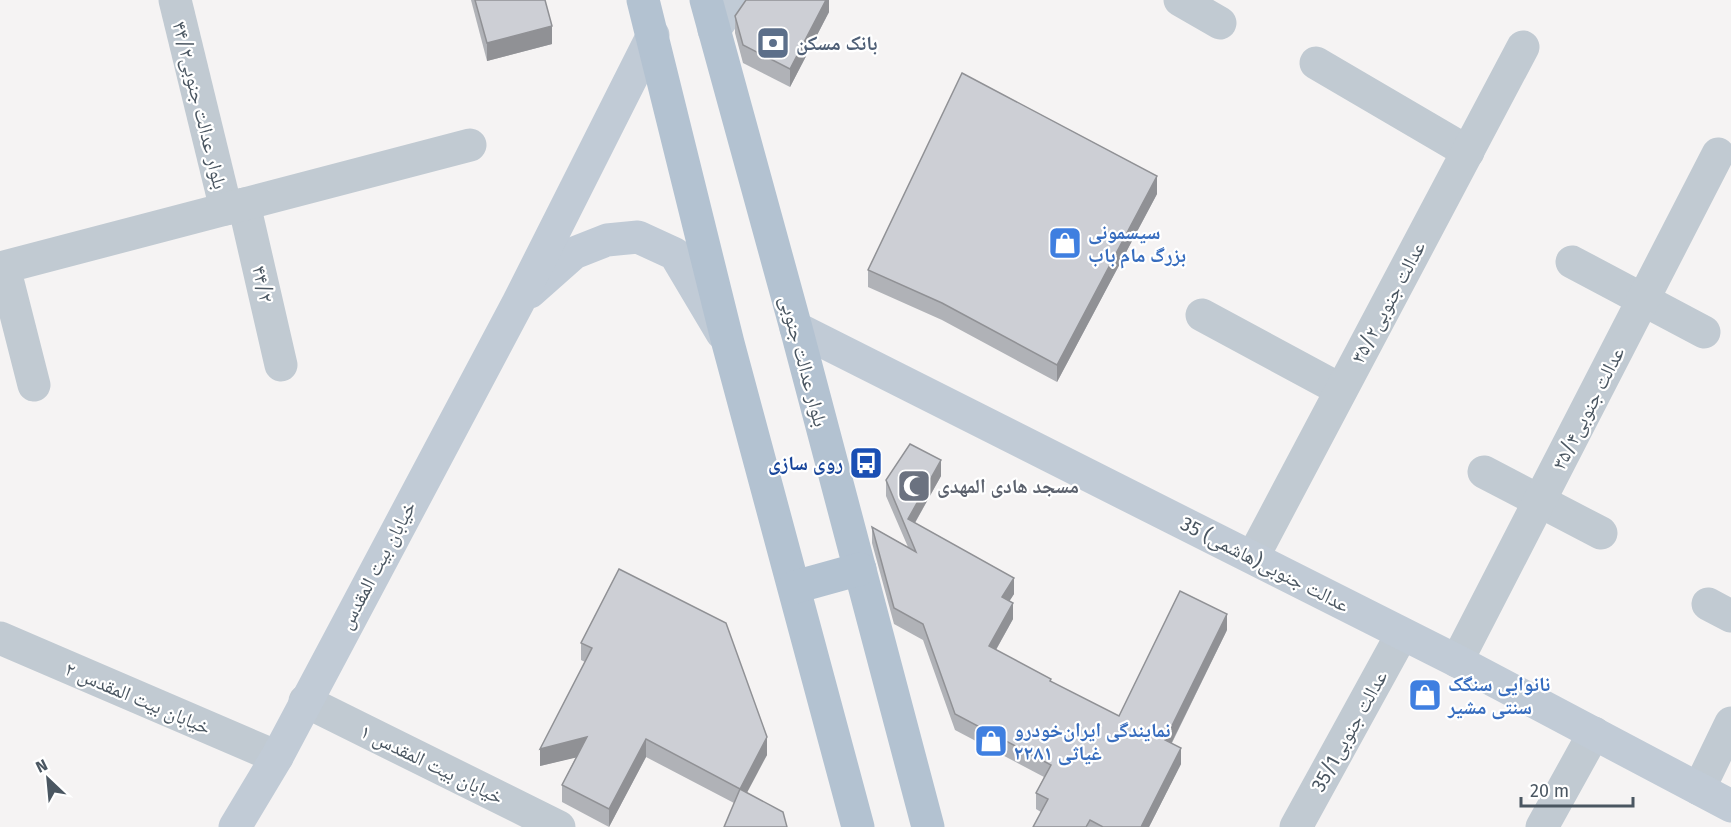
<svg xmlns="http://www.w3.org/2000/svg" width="1731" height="827" font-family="'Fira Sans','Noto Naskh Arabic',sans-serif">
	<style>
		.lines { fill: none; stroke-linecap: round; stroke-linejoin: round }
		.street { stroke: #c1cad2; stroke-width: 33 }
		.secondary { stroke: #c1cbd6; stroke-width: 33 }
		.primary { stroke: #b3c2d1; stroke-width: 33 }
		.wall { fill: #b0b2b7 }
		.shaded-wall { fill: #909195 }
		.building { fill: #cdcfd5; stroke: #909195; stroke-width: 1.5 }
		.labels { text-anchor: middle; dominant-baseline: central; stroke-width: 4.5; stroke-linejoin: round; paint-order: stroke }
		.service-label { font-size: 20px; font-weight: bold; fill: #4e5e75; stroke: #fff; text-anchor: start }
		.street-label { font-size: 20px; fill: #4a5661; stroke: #fff }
		.shop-label { font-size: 20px; font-weight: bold; fill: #366cbe; stroke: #fff; text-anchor: start }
		.transit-label { font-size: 20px; font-weight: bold; fill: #164399; stroke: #fff; text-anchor: end }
		.worship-label { font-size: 20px; font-weight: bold; fill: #5b616d; stroke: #fff; text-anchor: start }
	</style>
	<rect width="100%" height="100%" fill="#f5f3f3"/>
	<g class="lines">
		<g class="street">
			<path d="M175,0l51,209"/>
			<path d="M1180,0l40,23"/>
			<path d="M1316,63l152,89"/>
			<path d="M244,204l37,161"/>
			<path d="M1572,262l132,70"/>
			<path d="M1202,315l139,75"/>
			<path d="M34,385l-30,-118 466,-122"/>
			<path d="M1484,472l117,61"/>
			<path d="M1253,557l270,-510"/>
			<path d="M1708,604l23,12"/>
			<path d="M0,638l277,119"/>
			<path d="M1457,661l261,-507"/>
			<path d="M305,701l254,126"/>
			<path d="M1699,789l32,-66"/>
			<path d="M1296,827l106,-193"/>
			<path d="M1542,827l52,-94"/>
		</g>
		<g class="secondary">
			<path d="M714,30l21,-30"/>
			<path d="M530,292l44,-39 33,-13 31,-3 37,17 47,79"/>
			<path d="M796,328l661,333 274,145"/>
			<path d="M235,827l42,-70 241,-454 135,-268"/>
		</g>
		<g class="primary">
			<path d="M643,0l85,343 130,484"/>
			<path d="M706,0l90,328 132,499"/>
			<path d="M795,587l65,-18"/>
		</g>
	</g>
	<g class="wall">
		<path d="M471,0h74l7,44 -65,17z"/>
		<path d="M829,0v12l-39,75 -47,-24 -8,-30v-17z"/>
		<path d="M1157,194l-100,188 -115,-62 -74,-33v-17z"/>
		<path d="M941,476l-26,47 99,71 -5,7 4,18 -17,31 55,32 68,34 108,-86 -55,113 9,21 -32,63h-116l8,-15 -5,-3v-16l8,-16 -89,-47 -32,-90 -29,-16 -22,-81v-16l36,20 -22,-51v-16z"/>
		<path d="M619,569l148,186 -33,48 -88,-46 -37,70 -47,-25v-17l14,-28 -36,9 45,-104 -4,-2v-17z"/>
	</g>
	<g class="shaded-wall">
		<path d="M826,0h3v12l-39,75v-18z"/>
		<path d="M552,26v18l-65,17v-18z"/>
		<path d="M1157,176v18l-100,188v-17z"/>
		<path d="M941,460v16l-32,57 -1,-14z"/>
		<path d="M1014,578v16l-12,19v-16z"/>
		<path d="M1013,603v16l-24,43v-16z"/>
		<path d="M1227,614v16l-62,126v-16z"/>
		<path d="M587,737v18l-47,11v-17z"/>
		<path d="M767,737v18l-27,51v-17z"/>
		<path d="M646,739v18l-37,70v-18z"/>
		<path d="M1181,748v16l-32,63h-8z"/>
	</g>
	<g class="building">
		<path d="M475,0h70l7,26 -65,17z"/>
		<path d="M746,0h80l-36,69 -47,-24 -8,-29z"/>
		<path d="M962,73l195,103 -100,189 -115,-62 -74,-33z"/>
		<path d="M910,444l31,16 -33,59 106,59 -12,19 11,6 -24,43 62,33 -1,2 69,35 61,-125 47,23 -62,126 16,8 -40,79h-38l-13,-7 -4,7h-53l15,-28 -12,-6 15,-28 -96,-51 -32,-90 -29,-16 -22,-81 44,25 -30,-72z"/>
		<path d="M619,569l107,54 41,114 -27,52 -94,-50 -37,70 -47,-24 25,-48 -47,12 52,-101 -11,-5z"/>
		<path d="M740,789l43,23 4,15h-63z"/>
	</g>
	<defs>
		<symbol id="bank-square" viewBox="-11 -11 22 22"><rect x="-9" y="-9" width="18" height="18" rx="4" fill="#5c6f8a" stroke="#fff"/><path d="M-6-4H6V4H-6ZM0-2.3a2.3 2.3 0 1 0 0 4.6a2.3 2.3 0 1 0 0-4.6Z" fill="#fff"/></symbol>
		<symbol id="shop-square" viewBox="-11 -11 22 22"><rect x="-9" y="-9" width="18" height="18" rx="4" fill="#3f7fe0" stroke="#fff"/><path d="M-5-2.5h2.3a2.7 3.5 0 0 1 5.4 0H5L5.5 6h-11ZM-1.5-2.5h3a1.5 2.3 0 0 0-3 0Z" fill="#fff"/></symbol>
		<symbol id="bus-square" viewBox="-11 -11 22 22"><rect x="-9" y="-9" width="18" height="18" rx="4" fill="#1a4fb4" stroke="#fff"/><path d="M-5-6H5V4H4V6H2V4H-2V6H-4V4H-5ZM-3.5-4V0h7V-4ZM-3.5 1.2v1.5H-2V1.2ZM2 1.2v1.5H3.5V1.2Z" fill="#fff"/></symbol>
		<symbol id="mosque-square" viewBox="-11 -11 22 22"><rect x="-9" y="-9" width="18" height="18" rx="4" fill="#6b7280" stroke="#fff"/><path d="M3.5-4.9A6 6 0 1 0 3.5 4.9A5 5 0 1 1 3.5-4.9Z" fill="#fff"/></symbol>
	</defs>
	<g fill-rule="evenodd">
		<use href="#bank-square" x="754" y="24" width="38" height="38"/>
		<use href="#shop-square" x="1046" y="224" width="38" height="38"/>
		<use href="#bus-square" x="847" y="444" width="38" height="38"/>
		<use href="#mosque-square" x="895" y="467" width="38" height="38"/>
		<use href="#shop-square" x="1406" y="676" width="38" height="38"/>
		<use href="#shop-square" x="972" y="722" width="38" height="38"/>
	</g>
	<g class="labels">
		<g class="service-label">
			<text x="796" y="43">بانک مسکن</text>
		</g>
		<g class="street-label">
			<text transform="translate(200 105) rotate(76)">بلوار عدالت جنوبی۴۴/۲</text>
			<text transform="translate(263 284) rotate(77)">۴۴/۲</text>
			<text transform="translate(1388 302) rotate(-62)">عدالت جنوبی۳۵/۲</text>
			<text transform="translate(804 361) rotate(75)">بلوار عدالت جنوبی</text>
			<text transform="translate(1588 408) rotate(-63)">عدالت جنوبی۳۵/۴</text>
			<text transform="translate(1265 564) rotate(27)">35 عدالت جنوبی(هاشمی)</text>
			<text transform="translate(377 565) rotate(-62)">خیابان بیت المقدس</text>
			<text transform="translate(138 698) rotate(23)">خیابان بیت المقدس ۲</text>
			<text transform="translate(1349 731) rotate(-61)">35/1عدالت جنوبی</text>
			<text transform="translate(432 764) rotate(26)">خیابان بیت المقدس ۱</text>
		</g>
		<g class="shop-label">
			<text x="1088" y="232">سیسمونی<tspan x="1088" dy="23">بزرگ مام باب</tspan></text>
			<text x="1448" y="684">نانوایی سنگک<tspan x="1448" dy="23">سنتی مشیر</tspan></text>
			<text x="1014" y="730">نمایندگی ایران‌خودرو<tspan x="1014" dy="23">غیاثی ۲۲۸۱</tspan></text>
		</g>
		<g class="transit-label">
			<text x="843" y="463">روی سازی</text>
		</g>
		<g class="worship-label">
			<text x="937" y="486">مسجد هادی المهدی</text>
		</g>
	</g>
	<g transform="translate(48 779) rotate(334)" stroke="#ffffff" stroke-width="4.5" paint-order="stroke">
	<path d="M0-4.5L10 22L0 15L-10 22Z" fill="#4a5661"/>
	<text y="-9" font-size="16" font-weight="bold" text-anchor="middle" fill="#4a5661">N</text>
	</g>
	<path d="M1521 797v9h112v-9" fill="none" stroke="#4a5661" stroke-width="3"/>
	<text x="1530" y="797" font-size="18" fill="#4a5661" stroke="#ffffff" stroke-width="4.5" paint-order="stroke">20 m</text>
</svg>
